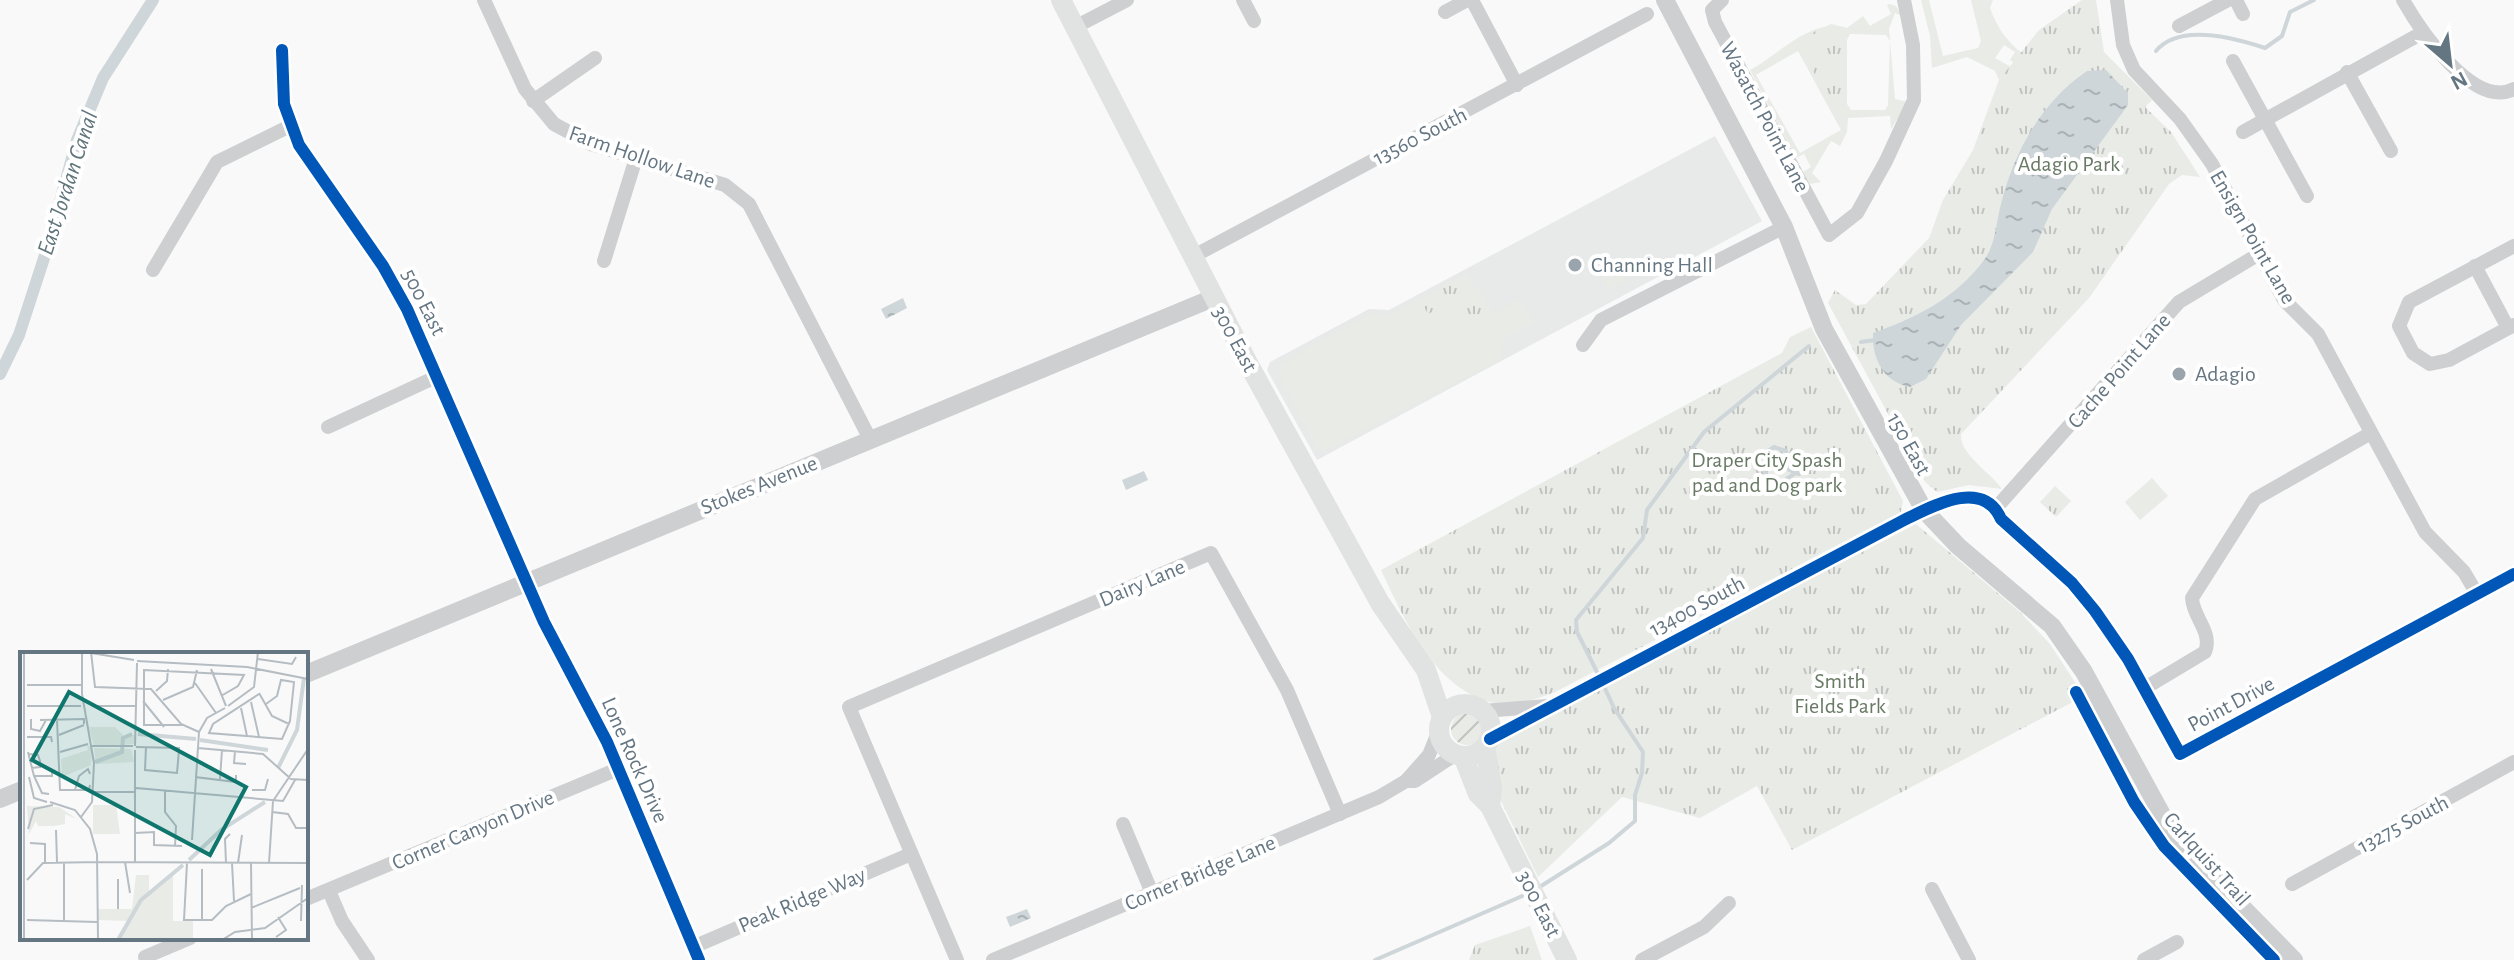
<svg xmlns="http://www.w3.org/2000/svg" width="2514" height="960" font-family="'Alegreya Sans',sans-serif">
	<style>
		.built { fill: #e8e9e9 }
		.grass { fill: #e8ebe6; fill-rule: evenodd }
		.park { fill: url(#park-tufts) }
		.garden { fill: url(#garden-furrows) }
		.water { fill: url(#water-ripples) }
		.lines { fill: none; stroke-linecap: round; stroke-linejoin: round }
		.stream { stroke: #ced6d9; stroke-width: 4 }
		.canal { stroke: #ced6d9; stroke-width: 12 }
		.minor { stroke: #cecfd0; stroke-width: 14 }
		.tertiary { stroke: #cecfd0; stroke-width: 18 }
		.secondary { stroke: #e1e2e2; stroke-width: 20 }
		.cycleway-casing { stroke: #fff; stroke-width: 17 }
		.cycleway { stroke: #0057b8; stroke-width: 12 }
		.poi-dot { fill: #99a4ac; stroke: #fff; stroke-width: 3 }
		.labels { text-anchor: middle; dominant-baseline: central; stroke-width: 8; stroke-linejoin: round; paint-order: stroke }
		.street-label { font-size: 22px; fill: #657683; stroke: #fff }
		.park-label { font-size: 22px; fill: #687a64; stroke: #fff }
		.poi-label { font-size: 22px; fill: #657683; stroke: #fff; text-anchor: start }
		.water-label { font-size: 24px; font-style: italic; fill: #60757c; stroke: #fff }
		.inset-river { fill: none; stroke: #ced6d9; stroke-width: 4 }
		.inset-road { fill: none; stroke: #b5bdc3; stroke-width: 2 }
		.view { fill: #0f766e; fill-opacity: 0.15; stroke: #0f766e; stroke-width: 4 }
		.inset-edge { fill: none; stroke: #657683; stroke-width: 4 }
	</style>
	<defs>
		<pattern id="park-tufts" width="24" height="20" patternUnits="userSpaceOnUse" patternTransform="scale(2)"><rect width="24" height="20" fill="#e8ebe6"/><path d="M3 7l-1-3M5 7V3M7 7l1-3M15 17l-1-3M17 17v-4M19 17l1-3" fill="none" stroke="#c0c3c0"/></pattern>
		<pattern id="garden-furrows" width="10" height="10" patternUnits="userSpaceOnUse" patternTransform="scale(2)"><rect width="10" height="10" fill="#e8ebe6"/><path d="M-1 1l2-2M0 10L10 0M9 11l2-2" fill="none" stroke="#c0c3c0"/></pattern>
		<pattern id="water-ripples" width="26" height="14" patternUnits="userSpaceOnUse" patternTransform="scale(2)"><rect width="26" height="14" fill="#ced6d9"/><path d="M2 4q2-2 4 0t4 0M15 11q2-2 4 0t4 0" fill="none" stroke="#abb2b5"/></pattern>
	</defs>
	<rect width="100%" height="100%" fill="#f9f9f9"/>
	<path class="built" d="M1715,136l47,85 -445,239 -50,-90 3,-8 99,-53 20,1z"/>
	<g class="grass">
		<path d="M1921,0h8l14,56 35,-8 3,-7 -10,-41h22l-3,8c7,19 16,33 32,45l-8,10 -4,-3 5,-8 -11,-7 -9,13 16,9 -12,13 -4,-9 -28,-14 -35,11 -2,-32z"/>
		<path d="M1890,4l6,2 6,10 -7,-3 -6,16 6,70 13,3 -17,27 -1,-13 -42,2 -1,14 -7,14 -9,-5 -19,32 9,9 -11,2 -7,-12 8,-5 -7,-13 -8,4 -46,-88c29,-15 61,-53 97,-42l16,-12 7,10 21,-12 -4,-9zM1850,34l36,1 4,6 -2,64 -3,5h-34l-4,-6v-64zM1798,51l43,79 -41,23 -44,-78z"/>
		<path d="M1479,288l14,26 28,-15 13,24 -29,15 -4,20 -175,92 -9,-1 -36,-68 -2,-16 91,-51 18,2 32,-17 8,15 20,-10 17,30 8,-43z"/>
		<path d="M2152,478l16,18 -28,24 -15,-18z"/>
	</g>
	<g class="park">
		<path d="M2082,0h14l8,52 48,48 -7,7 26,25 29,45 -18,-2 -13,9 -80,114 -128,136c-2,20 29,38 41,55l-33,-4 -32,7 -12,-10 -97,-179 7,-13 21,15 10,-1 63,-66 14,-38 30,-50 26,-70 40,-50z"/>
		<path d="M1831,24l16,4 -4,8v66l-9,5c-15,-20 -29,-47 -26,-72z"/>
		<path d="M1613,261l10,20 -15,8 -10,-20z"/>
		<path d="M1468,273l21,48 -24,13 -17,-30 -20,10 -8,-15z"/>
		<path d="M1811,327l92,174 -2,11 -346,180c-19,7 -41,16 -61,11 -59,-13 -90,-84 -113,-133l401,-217 8,-16z"/>
		<path d="M2055,486l16,15 -15,16 -16,-15z"/>
		<path d="M1916,524l104,88 30,32 34,52 -292,154 -35,-64 -57,32 -78,-21 -84,80 -40,-82 -6,-42 8,-13z"/>
		<path d="M1530,926l12,34h-73l6,-15z"/>
	</g>
	<circle class="garden" cx="1467" cy="729" r="16"/>
	<g class="water">
		<path d="M2087,71l19,-1 22,23v12l-76,104 -19,43 -72,73 -35,54 -16,8c-26,-5 -38,-27 -37,-54 43,-15 83,-35 111,-73 11,-14 12,-35 16,-52 13,-55 41,-106 87,-137z"/>
		<path d="M903,298l4,10 -21,11 -5,-10z"/>
		<path d="M1144,471l4,9 -22,10 -4,-10z"/>
		<path d="M1027,909l4,9 -21,9 -4,-10z"/>
	</g>
	<g class="lines">
		<g class="stream">
			<path d="M2156,51c23,-28 79,-13 109,-3l17,-12 8,-24 24,-12"/>
			<path d="M1861,342l14,-2"/>
			<path d="M1758,458l16,-11 12,4 3,19 10,4"/>
			<path d="M1789,458l5,2 4,14"/>
			<path d="M1756,465l9,7 6,17 23,-15"/>
			<path d="M1765,473l9,13"/>
			<path d="M1599,676l-22,-44 -1,-12 67,-82 4,-28 57,-78 105,-86"/>
			<path d="M1538,888l71,-45 26,-22v-26l7,-22 1,-21 -29,-44 -11,-24"/>
			<path d="M1375,960l152,-66"/>
		</g>
		<path class="canal" d="M0,374l19,-39 27,-83 31,-112 26,-62 50,-78"/>
		<g class="minor">
			<path d="M484,0l41,89 29,35 37,20 134,41 24,19 121,235"/>
			<path d="M1243,0l11,21"/>
			<path d="M1472,0l45,85"/>
			<path d="M1722,0l-10,10 3,12 114,213 28,-22 29,-52 28,-61 -1,-55 -9,-45"/>
			<path d="M2117,0l6,45 11,25 46,49 32,45 72,136 34,34 107,198 39,40 13,22"/>
			<path d="M2236,0l7,14"/>
			<path d="M2403,0c17,30 71,110 111,89"/>
			<path d="M1445,12l22,-12"/>
			<path d="M2179,26l49,-26"/>
			<path d="M1075,27l52,-27"/>
			<path d="M282,50l2,54 15,41 84,121 24,43 137,313 63,120 92,218"/>
			<path d="M2233,61l74,135"/>
			<path d="M2347,72l44,79"/>
			<path d="M533,101l62,-43"/>
			<path d="M2243,132l179,-99"/>
			<path d="M2514,246l-105,56 -10,24 14,27 17,11 19,-4 65,-35"/>
			<path d="M1192,257l455,-243"/>
			<path d="M604,261l32,-103"/>
			<path d="M2475,266l33,62"/>
			<path d="M153,270l64,-108 73,-36"/>
			<path d="M1583,345l18,-25 183,-93"/>
			<path d="M328,427l110,-51"/>
			<path d="M1996,508l183,-206 80,-48"/>
			<path d="M2145,688l60,-36c8,-20 -12,-34 -13,-54l63,-99 116,-66"/>
			<path d="M1483,711l64,-5"/>
			<path d="M1490,739l416,-220c27,-13 77,-41 95,0l71,64 23,28 33,48 52,95 334,-180"/>
			<path d="M1406,781l23,-26 10,-25"/>
			<path d="M1123,824l29,69"/>
			<path d="M2292,884l222,-122"/>
			<path d="M1932,889l37,71"/>
			<path d="M329,891l13,30 26,39"/>
			<path d="M306,899l312,-130"/>
			<path d="M693,947l218,-93"/>
			<path d="M146,960l-1,-3 45,-19"/>
			<path d="M957,960l-108,-253 362,-154 76,137 53,124"/>
			<path d="M993,960l386,-163 27,-16h9l41,-27"/>
			<path d="M1642,960l62,-33 25,-24"/>
			<path d="M2144,960l33,-18"/>
		</g>
		<g class="tertiary">
			<path d="M1665,0l119,227 40,102 100,181 34,36 94,80 32,46 82,150 29,37 99,101"/>
			<path d="M306,674l907,-376"/>
			<path d="M0,799l22,-9"/>
		</g>
		<g class="secondary">
			<path d="M1061,0l188,365 131,238 46,67 16,47"/>
			<circle cx="1465" cy="730" r="26"/>
			<path d="M1485,747l7,41 -2,18"/>
			<path d="M1463,756l15,38 12,12 77,154"/>
		</g>
		<defs>
			<g id="cycleway">
				<path d="M282,50l2,54 15,41 84,121 24,43 137,313 63,120 92,218"/>
				<path d="M2076,692l58,110 30,44 110,114"/>
				<path d="M1490,739l416,-220c27,-13 77,-41 95,0l71,64 23,28 33,48 52,95 334,-180"/>
			</g>
		</defs>
		<use href="#cycleway" class="cycleway-casing"/>
		<use href="#cycleway" class="cycleway"/>
	</g>
	<g class="poi-dot">
		<circle cx="1575" cy="265" r="8"/>
		<circle cx="2179" cy="374" r="8"/>
	</g>
	<g class="labels">
		<g class="street-label">
			<text transform="translate(1765 117) rotate(62)">Wasatch Point Lane</text>
			<text transform="translate(1420 136) rotate(-27)">13560 South</text>
			<text transform="translate(642 157) rotate(19)">Farm Hollow Lane</text>
			<text transform="translate(2253 237) rotate(60)">Ensign Point Lane</text>
			<text transform="translate(424 302) rotate(63)">500 East</text>
			<text transform="translate(1235 339) rotate(62)">300 East</text>
			<text transform="translate(2119 371) rotate(-49)">Cache Point Lane</text>
			<text transform="translate(1909 444) rotate(61)">150 East</text>
			<text transform="translate(759 485) rotate(-22)">Stokes Avenue</text>
			<text transform="translate(1142 583) rotate(-23)">Dairy Lane</text>
			<text transform="translate(1697 606) rotate(-28)">13400 South</text>
			<text transform="translate(2231 704) rotate(-28)">Point Drive</text>
			<text transform="translate(635 760) rotate(66)">Lone Rock Drive</text>
			<text transform="translate(2403 824) rotate(-28)">13275 South</text>
			<text transform="translate(473 830) rotate(-23)">Corner Canyon Drive</text>
			<text transform="translate(2207 859) rotate(48)">Carlquist Trail</text>
			<text transform="translate(1200 873) rotate(-23)">Corner Bridge Lane</text>
			<text transform="translate(802 900) rotate(-23)">Peak Ridge Way</text>
			<text transform="translate(1539 904) rotate(63)">300 East</text>
		</g>
		<g class="park-label">
			<text x="2069" y="164">Adagio Park</text>
			<text x="1767" y="460">Draper City Spash<tspan x="1767" dy="25">pad and Dog park</tspan></text>
			<text x="1840" y="681">Smith<tspan x="1840" dy="25">Fields Park</tspan></text>
		</g>
		<g class="poi-label">
			<text x="1591" y="265">Channing Hall</text>
			<text x="2195" y="374">Adagio</text>
		</g>
		<g class="water-label">
			<text transform="translate(68 183) rotate(-72)">East Jordan Canal</text>
		</g>
	</g>
	<g transform="translate(20 652)">
		<rect width="288" height="288" fill="#f9f9f9"/>
		<path d="M73,153h23l4,29h-27zM7,154l32,1 18,12 -12,-5v10l-11,2h-16l-2,-5 -7,13z" fill="#e8ebe6"/>
		<path d="M69,75h26l10,10 9,-2v9l-40,2zM67,93l5,3 -1,17 -29,12 -1,-18 27,-9zM74,96l37,1 3,13 -38,2zM116,223h13v19l24,-19v46h20v19h-75l13,-19 -33,-1v-11h34z" fill="#e8ebe6"/>
		<path class="inset-river" d="M118,82l58,5M180,88l68,10M75,110l27,-10 1,-14 9,-4M258,116l19,-38 7,-52M169,208l32,-30 44,-28M98,288l23,-40 42,-35"/>
		<path class="inset-road" d="M71,0l4,35 56,2 30,35 18,8M71,1l43,7M238,7l34,5 4,-7M117,9l110,6 61,12M191,17l15,37M175,31l21,30M7,33h55M136,39l11,-10 1,-12M239,41l13,23 17,8M239,42l-46,30 -4,9 73,6 8,-18 4,-39 -13,-2 -4,16 -11,8M143,48l30,-13 4,-17M123,49l21,26M231,50l8,35M7,54h54M72,54h44M208,54l26,-19 4,-35M221,56l6,28M11,67v10l9,2 6,-11M20,68l44,-1v5M37,68l3,70h29l1,-5M162,73h-38v-55l100,5 -6,11 -17,10M39,83l25,-10M7,85h24l1,5M70,94h43M115,94l2,-83M116,95l44,1M126,95l-1,23 32,3 2,-23M178,96l65,6 28,25 17,1M215,99l-1,12 12,1M8,100l6,24M40,100l28,-8M9,102l9,1 2,6v6l-9,1M14,124l8,17 7,1M14,124h18v-7M9,125l5,21 13,4M175,125l41,5v-7M200,127l2,-29M116,136l147,13 12,-21M55,138l4,-14 9,-7 2,5M232,138h13l3,-11M145,139v21l11,14 -1,20M74,140h41M30,150l25,8 15,19 7,25 1,86M252,160l16,2 8,14h12M61,165l11,-15 2,-39 -12,-69v-42M8,177l6,-20 19,-4M36,178l1,32M115,181l19,-1v13l28,1M172,188l7,-108 8,-14 18,-10M10,191l15,1v19M78,210l210,1M105,210l5,31M115,211v-113M167,211l-3,57h28l14,-14 25,-12M206,211l-1,-24 5,-5M212,211l2,38M218,211l4,-28M231,211l1,77M249,211l4,-62 35,-52M182,217v52M98,227v30M7,228l16,-17 55,-1M231,256l49,-20M7,268l70,2M44,269v-59M281,269l1,-36M256,285l10,-7 -8,-13M4,288v-288M202,288l13,-8 30,-4 43,-30"/>
		<path class="view" d="M49,40l177,95 -36,68 -178,-95z"/>
		<rect width="288" height="288" class="inset-edge"/>
	</g>
	<g transform="translate(2450 64) rotate(152)" stroke="#ffffff" stroke-width="6" paint-order="stroke">
	<path d="M0-6L14 30L0 20L-14 30Z" fill="#657683"/>
	<text y="-12" font-size="22" font-weight="bold" text-anchor="middle" fill="#657683">N</text>
	</g>
</svg>
